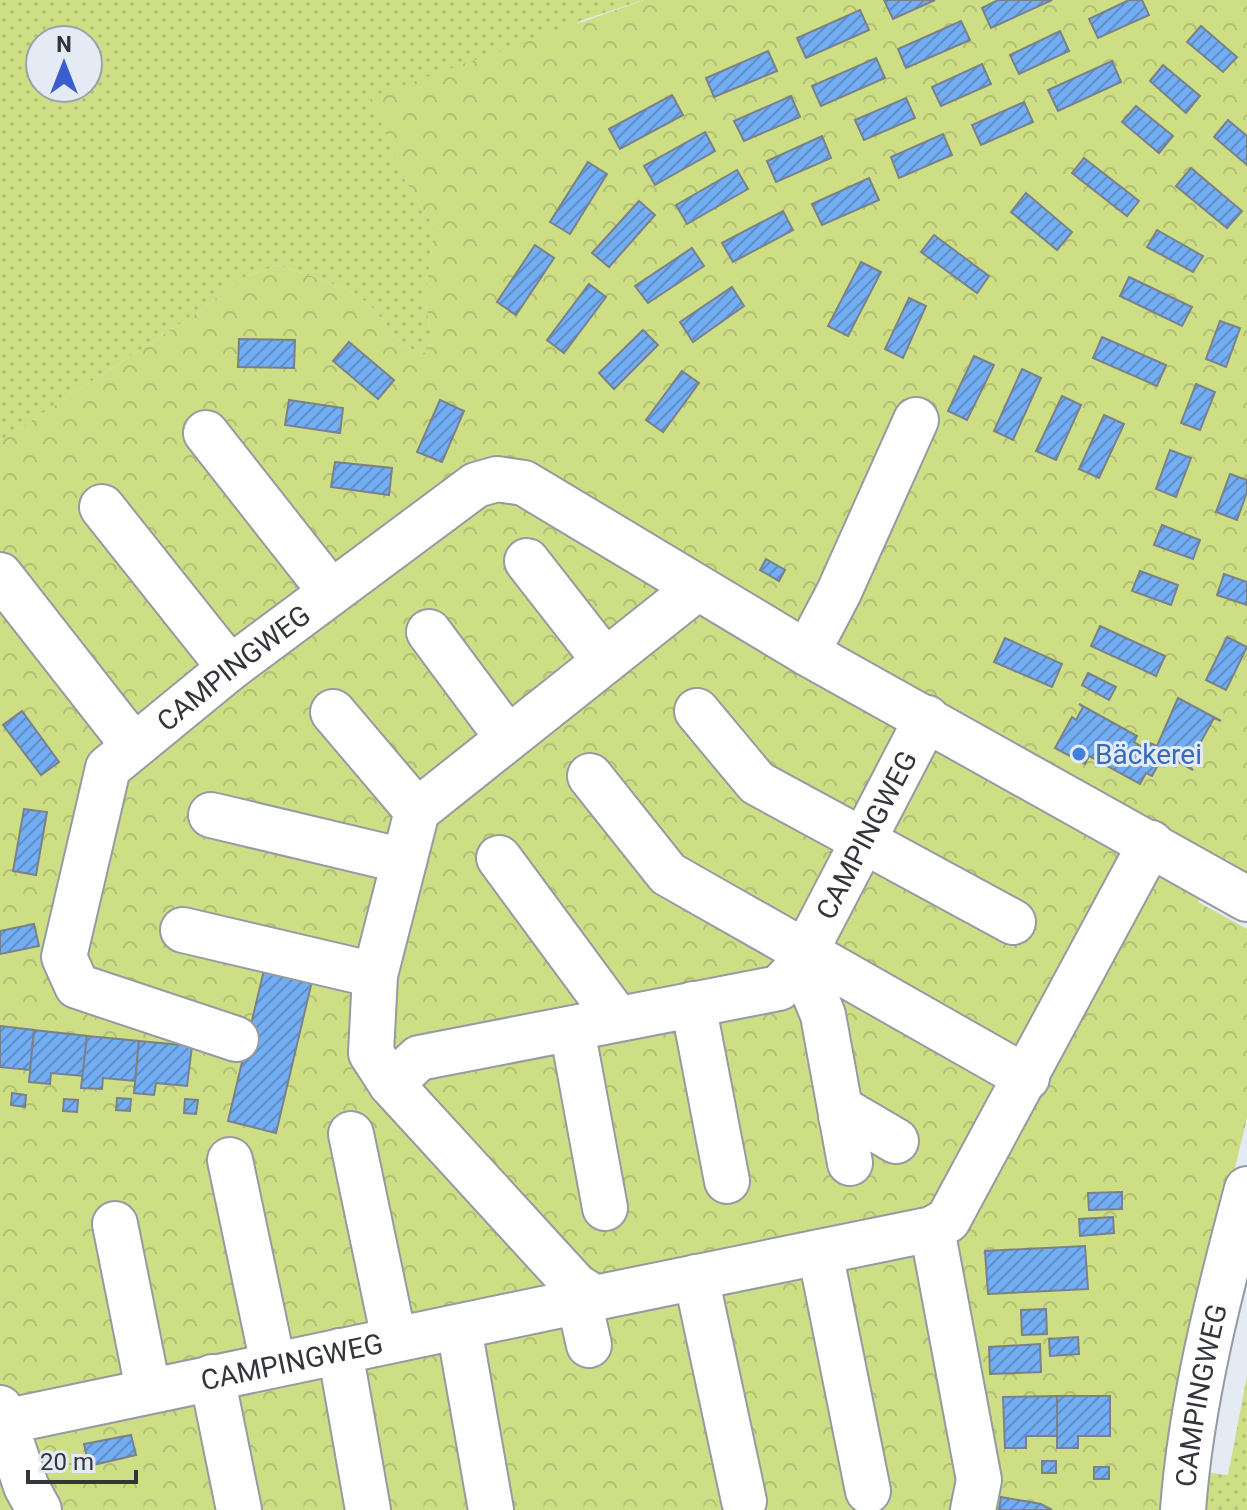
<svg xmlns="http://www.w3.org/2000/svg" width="1247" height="1510" font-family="Roboto,sans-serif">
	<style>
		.grass { fill: url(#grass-dots); fill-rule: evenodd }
		.forest { fill: url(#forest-crowns) }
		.building { fill: url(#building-hatch); stroke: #7a8189; stroke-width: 2 }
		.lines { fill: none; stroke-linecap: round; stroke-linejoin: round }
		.minor-casing { stroke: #949ba3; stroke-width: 48 }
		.minor { stroke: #fff; stroke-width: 44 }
		.shop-dot { fill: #3f7fe0; stroke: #e4ebf5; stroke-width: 3 }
		.labels { text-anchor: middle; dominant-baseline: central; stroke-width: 6; stroke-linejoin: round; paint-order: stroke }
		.street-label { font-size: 28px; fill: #323539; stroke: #e4ebf5 }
		.shop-label { font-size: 28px; fill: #366cbe; stroke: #e4ebf5; text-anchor: start }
	</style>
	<defs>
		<pattern id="grass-dots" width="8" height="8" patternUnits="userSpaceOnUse" patternTransform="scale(2)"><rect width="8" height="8" fill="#cdde85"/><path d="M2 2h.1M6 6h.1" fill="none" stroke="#b0bf74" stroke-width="1.8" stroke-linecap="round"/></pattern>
		<pattern id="forest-crowns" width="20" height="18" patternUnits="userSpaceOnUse" patternTransform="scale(2)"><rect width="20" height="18" fill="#cdde85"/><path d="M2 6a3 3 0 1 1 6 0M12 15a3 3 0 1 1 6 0" fill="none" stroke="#b0bf74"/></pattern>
		<pattern id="building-hatch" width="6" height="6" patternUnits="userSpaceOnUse" patternTransform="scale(2)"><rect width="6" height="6" fill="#73aef5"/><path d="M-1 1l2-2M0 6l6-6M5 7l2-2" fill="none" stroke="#5f8ec7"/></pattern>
	</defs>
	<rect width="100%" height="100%" fill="#e4ebf5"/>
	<g class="grass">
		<path d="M0,0h643l-63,21 -178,154 33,53 -10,69 6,40 -5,16c-37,-6 -36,-32 -60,-51 -24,-18 -60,-27 -88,-37l-40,15 -32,27 -206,134zM40,40h48v48h-48z"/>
		<path d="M1247,1376v134h-49l4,-38 26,3z"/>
	</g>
	<path class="forest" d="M644,0h603v874l-21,-15 -28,43 49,27v189l-75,315 -11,77h-1161v-1069l206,-134 32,-27 40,-15c28,10 64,19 88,37 24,19 23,45 60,51l5,-16 -6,-40 10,-69 -33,-53 -31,-78z"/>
	<g class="building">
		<path d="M884,0h51l-42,19z"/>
		<path d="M998,0h54l-61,28 -9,-20z"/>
		<path d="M1129,0h13l7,15 -51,23 -9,-19z"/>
		<path d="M860,10l9,20 -63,28 -9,-20z"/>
		<path d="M961,21l9,19 -64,28 -8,-19z"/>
		<path d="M1201,26l36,31 -14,15 -36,-30z"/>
		<path d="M1060,31l9,20 -50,23 -9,-19z"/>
		<path d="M768,51l9,20 -63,26 -8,-19z"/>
		<path d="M876,58l9,20 -64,28 -9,-20z"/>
		<path d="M1112,61l9,21 -63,29 -10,-21z"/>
		<path d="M982,64l9,20 -50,22 -9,-19z"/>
		<path d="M1163,65l37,31 -14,17 -36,-32z"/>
		<path d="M672,95l11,20 -63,34 -11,-20z"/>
		<path d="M791,96l9,21 -56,24 -10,-20z"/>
		<path d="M906,98l9,20 -51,22 -9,-20z"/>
		<path d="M1024,102l9,20 -52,23 -9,-20z"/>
		<path d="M1136,106l37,30 -14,17 -37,-31z"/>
		<path d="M1228,120l19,16v29l-33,-28z"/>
		<path d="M705,132l10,19 -60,34 -11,-19z"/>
		<path d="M943,134l9,21 -53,23 -8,-21z"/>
		<path d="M822,136l9,22 -55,24 -9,-21z"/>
		<path d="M1084,158l55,43 -12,15 -55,-43z"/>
		<path d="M588,162l19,12 -37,60 -20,-12z"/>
		<path d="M1191,168l51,43 -15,17 -51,-42z"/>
		<path d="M737,170l11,19 -61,35 -11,-19z"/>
		<path d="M869,178l10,22 -57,25 -10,-21z"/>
		<path d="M1026,193l46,39 -15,18 -46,-38z"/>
		<path d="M639,201l16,14 -46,52 -17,-14z"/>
		<path d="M783,211l10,19 -60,32 -11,-19z"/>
		<path d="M1157,230l46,26 -10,16 -46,-25z"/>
		<path d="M934,235l55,41 -12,17 -56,-41z"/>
		<path d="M535,245l19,13 -38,57 -19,-13z"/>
		<path d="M692,248l12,18 -56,37 -13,-17z"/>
		<path d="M861,262l20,10 -33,64 -20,-10z"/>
		<path d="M1129,277l63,30 -10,19 -62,-30z"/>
		<path d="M589,284l17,13 -42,56 -17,-13z"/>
		<path d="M732,287l12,19 -51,36 -13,-20z"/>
		<path d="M909,298l17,8 -23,52 -18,-9z"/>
		<path d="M1220,321l20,7 -14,39 -20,-8z"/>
		<path d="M643,330l15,15 -44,44 -15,-16z"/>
		<path d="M1102,337l64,28 -9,21 -64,-28z"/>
		<path d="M239,339l56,1 -1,28 -56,-1z"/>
		<path d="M349,342l45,38 -16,19 -45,-38z"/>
		<path d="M974,356l20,9 -27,55 -19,-9z"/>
		<path d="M1022,369l19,9 -28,62 -19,-9z"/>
		<path d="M682,371l17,12 -36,49 -17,-12z"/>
		<path d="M1196,384l19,8 -15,38 -19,-7z"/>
		<path d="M1062,396l19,9 -25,55 -20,-9z"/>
		<path d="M289,400l54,8 -3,25 -55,-8z"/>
		<path d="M440,400l24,11 -22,51 -25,-10z"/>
		<path d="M1104,415l20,9 -25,54 -20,-9z"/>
		<path d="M1170,450l21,8 -15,39 -20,-8z"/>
		<path d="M335,462l57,6 -3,27 -58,-8z"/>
		<path d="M1230,474l17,6v12l-10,28 -21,-8z"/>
		<path d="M1162,525l38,15 -7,19 -39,-14z"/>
		<path d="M766,559l19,11 -6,11 -19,-11z"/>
		<path d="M1140,571l38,14 -7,20 -39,-14z"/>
		<path d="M1224,574l23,8v23l-30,-10z"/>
		<path d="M1100,626l65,30 -9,20 -65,-30z"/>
		<path d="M1227,637l20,10 -21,43 -20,-10z"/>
		<path d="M1005,638l57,26 -10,23 -58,-25z"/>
		<path d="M1088,673l28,14 -7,13 -27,-15z"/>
		<path d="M1178,698l43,23 -7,-3 -26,47 5,5 -29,-16 -12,22 -6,-3 -6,11 -51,-28 -4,8 -30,-16 17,-31 4,3 7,-13 -4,-3 58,32 -3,6 12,7 4,-6 7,3z"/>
		<path d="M22,711l37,51 -18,13 -38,-50z"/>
		<path d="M24,809l23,3 -11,63 -23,-4z"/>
		<path d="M34,924l5,22 -39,8v-23z"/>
		<path d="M264,970l48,11 -36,152 -48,-12z"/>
		<path d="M0,1026l34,4 -4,40 -30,-3z"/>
		<path d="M34,1030l53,6 -4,40 -32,-3 -1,11 -21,-2z"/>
		<path d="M87,1036l52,5 -4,40 -32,-3 -1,11 -21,-1z"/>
		<path d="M139,1041l53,5 -5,40 -31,-3 -2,12 -20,-2z"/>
		<path d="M12,1093l14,2 -1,12 -14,-2z"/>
		<path d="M117,1098l14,1 -1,12 -14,-1z"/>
		<path d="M64,1099l14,1 -1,12 -14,-1z"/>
		<path d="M185,1099l13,1 -2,14 -12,-1z"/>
		<path d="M1122,1192v17l-33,1 -1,-17z"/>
		<path d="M1113,1217l1,16 -34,3 -1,-17z"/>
		<path d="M1085,1246l3,43 -100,5 -3,-43z"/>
		<path d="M1046,1309l1,25 -25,1 -1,-25z"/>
		<path d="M1078,1337l1,17 -29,2 -1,-17z"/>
		<path d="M1040,1344l1,28 -51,2 -1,-27z"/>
		<path d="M1057,1396h53v40h-32v12h-21z"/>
		<path d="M1057,1396v40h-31v12h-21l-2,-51z"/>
		<path d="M131,1435l5,20 -47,11 -5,-22z"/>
		<rect x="1042" y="1461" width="14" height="12"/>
		<rect x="1094" y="1467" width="15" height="12"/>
		<path d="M1001,1497l40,7 11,6h-53z"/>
	</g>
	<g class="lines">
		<defs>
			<g id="minor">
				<path d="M206,433l125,159"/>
				<path d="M102,507l128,161"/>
				<path d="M527,561l78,100"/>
				<path d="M0,575l133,170"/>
				<path d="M696,589l-279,222 -42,164 -4,78 20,31 185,202 19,12 337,-69 16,-9 203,-377"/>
				<path d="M429,632l78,105"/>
				<path d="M807,653l32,-61 77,-172"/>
				<path d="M697,711l60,72 256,139"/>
				<path d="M333,712l84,99"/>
				<path d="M590,776l78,98 359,204"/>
				<path d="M211,815l193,46"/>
				<path d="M499,858l118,160"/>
				<path d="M183,930l192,45"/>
				<path d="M796,970l18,23 9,22 27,148"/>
				<path d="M693,1004l34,177"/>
				<path d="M572,1029l33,179"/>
				<path id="s1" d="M236,1039l-159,-53 -13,-29 44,-189 122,-100 246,-183 21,-6 27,4 283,170 440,246"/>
				<path id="s2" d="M391,1084l28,-26 360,-70 17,-18 131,-252"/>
				<path d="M841,1116l9,-2 46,27"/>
				<path d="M351,1134l43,205"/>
				<path d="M230,1160l43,204"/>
				<path d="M115,1224l33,165"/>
				<path d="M932,1229l47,251 -6,30"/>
				<path d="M820,1252l48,239"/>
				<path d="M696,1277l48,224"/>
				<path d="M579,1301l10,44"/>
				<path d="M459,1328l32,182"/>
				<path d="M340,1351l28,159"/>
				<path d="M212,1377l27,133"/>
				<path d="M0,1408l26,78 13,24"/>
				<path id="s3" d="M4,1422l591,-124"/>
				<path id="s4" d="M1183,1510c8,-108 36,-216 64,-321"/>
			</g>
		</defs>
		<use href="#minor" class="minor-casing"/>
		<use href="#minor" class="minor"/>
	</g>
	<circle class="shop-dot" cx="1079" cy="754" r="8"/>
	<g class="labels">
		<g class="street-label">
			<text stroke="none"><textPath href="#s1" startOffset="554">CAMPINGWEG</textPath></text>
			<text stroke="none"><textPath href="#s2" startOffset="582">CAMPINGWEG</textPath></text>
			<text stroke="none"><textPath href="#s3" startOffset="294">CAMPINGWEG</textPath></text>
			<text stroke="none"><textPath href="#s4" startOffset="116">CAMPINGWEG</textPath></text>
		</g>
		<g class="shop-label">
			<text x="1095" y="754">Bäckerei</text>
		</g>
	</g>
	<g transform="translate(64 64)"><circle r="38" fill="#e4ebf5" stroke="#9da2aa" stroke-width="2"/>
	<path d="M0-6L14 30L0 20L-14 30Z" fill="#3a5dcf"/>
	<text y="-12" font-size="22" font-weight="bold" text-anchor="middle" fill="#323539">N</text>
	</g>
	<path d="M28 1470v12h108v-12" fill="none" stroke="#323539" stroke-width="4"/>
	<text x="40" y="1470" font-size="24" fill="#323539" stroke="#e4ebf5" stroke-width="6" paint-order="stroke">20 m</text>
</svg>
